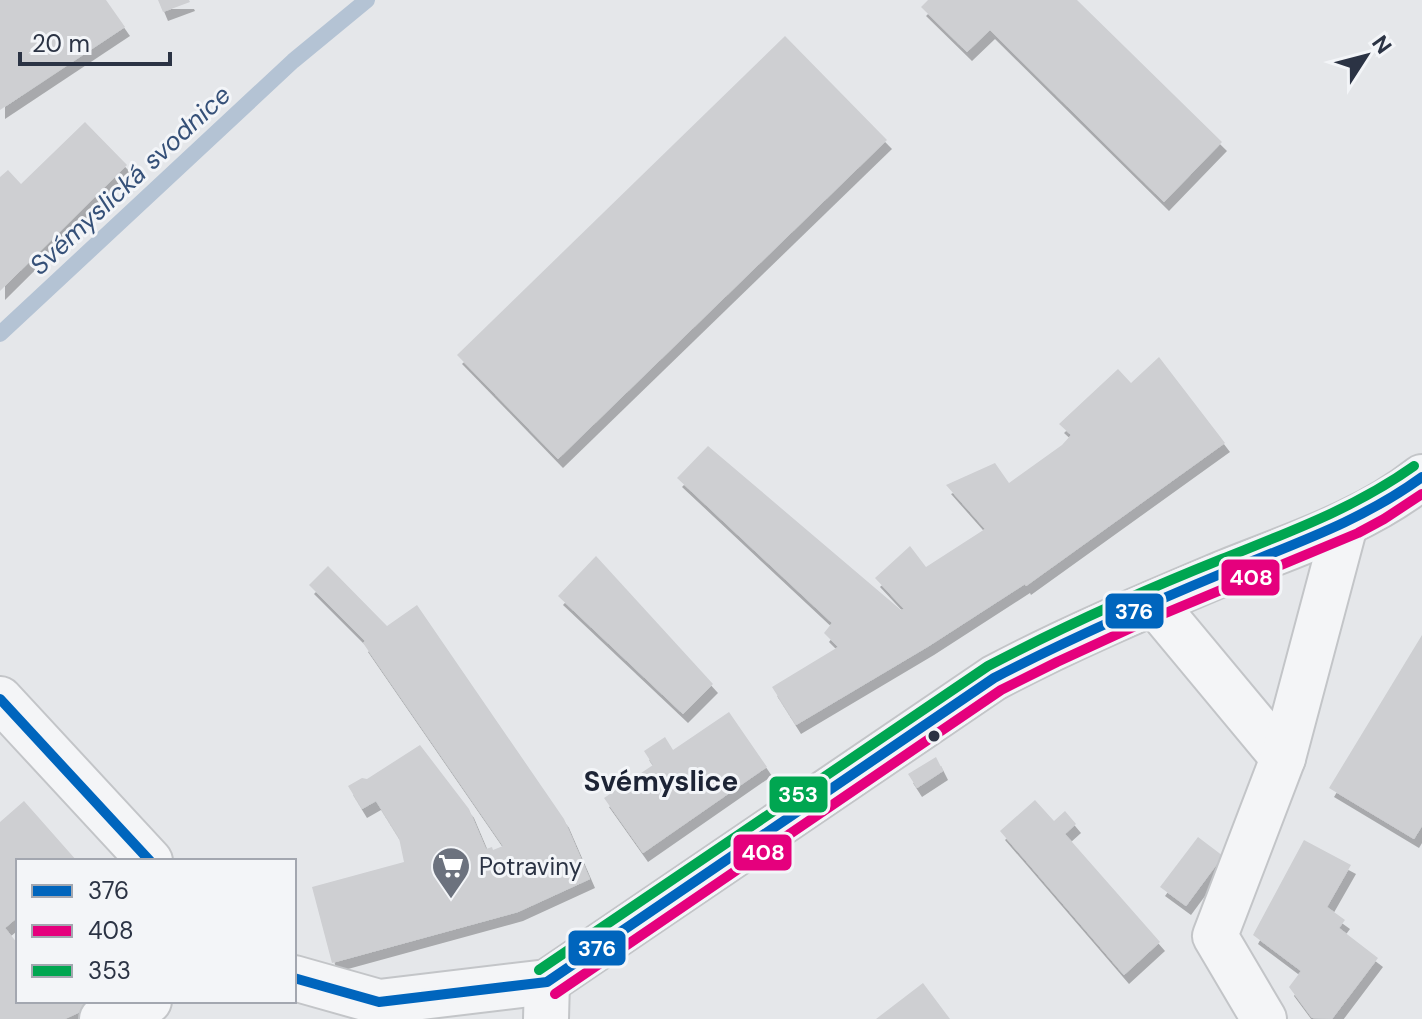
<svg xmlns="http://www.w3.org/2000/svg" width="1422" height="1019" font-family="'DM Sans',sans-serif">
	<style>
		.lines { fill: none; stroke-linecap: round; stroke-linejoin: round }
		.stream { stroke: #b4c3d4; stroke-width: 16 }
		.building { fill: #cecfd2; filter: url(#shadow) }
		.minor-casing { stroke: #c3c5c8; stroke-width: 48 }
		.minor { stroke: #f4f5f7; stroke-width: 44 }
		.bus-1-casing { stroke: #f3f5f8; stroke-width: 16 }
		.bus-2-casing { stroke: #f3f5f8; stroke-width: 16 }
		.bus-3-casing { stroke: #f3f5f8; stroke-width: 16 }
		.bus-1 { stroke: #0065bd; stroke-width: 10 }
		.bus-2 { stroke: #e5007d; stroke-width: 10 }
		.bus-3 { stroke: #00a651; stroke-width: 10 }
		.bus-dot { fill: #2b3344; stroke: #f3f5f8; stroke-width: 3 }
		.labels { text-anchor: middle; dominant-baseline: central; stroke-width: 6; stroke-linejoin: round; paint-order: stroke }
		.poi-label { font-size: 24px; fill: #2b3344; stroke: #f3f5f8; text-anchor: start }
		.water-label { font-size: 26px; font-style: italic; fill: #355078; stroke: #f3f5f8 }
		.quarter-label { font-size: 28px; font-weight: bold; fill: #1d2435; stroke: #f3f5f8 }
		.line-badge { stroke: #f3f5f8; stroke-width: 3 }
		.badge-label { font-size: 22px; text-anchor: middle; font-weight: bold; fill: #fff }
	</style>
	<defs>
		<filter id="shadow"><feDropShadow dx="5" dy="9" stdDeviation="0" flood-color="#0004"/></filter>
	</defs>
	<rect width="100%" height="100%" fill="#e5e7ea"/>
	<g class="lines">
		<path class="stream" d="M0,334l293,-273 74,-61"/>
	</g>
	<g class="building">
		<path d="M0,0h106l19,27 -125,83z"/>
		<path d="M158,0h31l1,2 -27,10z"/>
		<path d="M928,0h149l145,142 -58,60 -174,-172 -23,22 -46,-45z"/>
		<path d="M785,36l102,104 -329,319 -101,-104z"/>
		<path d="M85,122l42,43 -127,126v-114l8,-7 13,14z"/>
		<path d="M1159,357l66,86 -199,143 -1,-2 -96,62 -133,79 -24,-38 66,-40 -14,-14 8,-10 -155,-145 31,-32 193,164 3,-1 -29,-31 35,-32 16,21 59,-38 -39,-44 49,-22 14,20 53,-38 9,-10 -12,-11 59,-55 13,14z"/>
		<path d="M596,556l117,128 -30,30 -125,-118z"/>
		<path d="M328,566l59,60 30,-21 147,214 26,60 -72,33 -186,51 -20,-76 92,-25 -5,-24 -23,-37 -14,8 -14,-23 14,-8 5,1 53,-34 49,64 17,40 6,-2 1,3 10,-4 -140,-203 2,-2 -56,-56z"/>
		<path d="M1422,635v191l-8,13 -85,-51z"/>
		<path d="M729,712l38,55 -124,86 -39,-55 49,-33 -9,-14 21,-14 8,13z"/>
		<path d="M936,757l7,14 -26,17 -9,-14z"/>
		<path d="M1035,800l19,21 11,-10 11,13 -11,10 95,108 -36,33 -124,-144z"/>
		<path d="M24,801l53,60h-59v56l-13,11 13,16v57h86l-39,18h-65v-197z"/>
		<path d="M1198,837l25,19 -37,50 -26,-19z"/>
		<path d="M1304,840l47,25 -24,42 18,13 -6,8 39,30 -46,61 -20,-1 -23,-31 12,-16 -48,-36z"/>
		<path d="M923,983l27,36h-74z"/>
	</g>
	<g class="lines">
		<defs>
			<g id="minor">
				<path d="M1154,603l129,155"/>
				<path d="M0,699l150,162"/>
				<path d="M294,978l85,24 168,-20 447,-304c75,-40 154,-73 232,-106 67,-27 138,-49 196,-95"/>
				<path d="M102,1019l47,-18"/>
				<path d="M546,1019l1,-37"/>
				<path d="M1264,1019l-49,-83 68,-178 62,-233"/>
			</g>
		</defs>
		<use href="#minor" class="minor-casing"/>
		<use href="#minor" class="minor"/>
		<defs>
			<g id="bus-1">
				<path d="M0,699l150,162"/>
				<path d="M294,978l85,24 168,-20 447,-304c75,-39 152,-73 229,-105 70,-29 137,-51 199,-96"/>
			</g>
			<path id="bus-2" d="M555,994l446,-304 56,-28 87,-40 214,-89 26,-14 38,-25"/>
			<path id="bus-3" d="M539,970l449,-304c76,-40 154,-75 234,-107 67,-27 133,-51 192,-93"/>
		</defs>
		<use href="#bus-1" class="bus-1-casing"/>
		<use href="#bus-2" class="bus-2-casing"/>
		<use href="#bus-3" class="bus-3-casing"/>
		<use href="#bus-1" class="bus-1"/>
		<use href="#bus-2" class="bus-2"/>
		<use href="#bus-3" class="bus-3"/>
	</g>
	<defs>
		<symbol id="supermarket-pin" viewBox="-11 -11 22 30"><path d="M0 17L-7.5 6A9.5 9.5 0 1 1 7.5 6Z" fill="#6c727e" stroke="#f3f5f8"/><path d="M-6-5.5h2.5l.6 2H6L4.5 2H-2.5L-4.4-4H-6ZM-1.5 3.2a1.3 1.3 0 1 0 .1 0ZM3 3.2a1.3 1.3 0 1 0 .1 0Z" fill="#fff"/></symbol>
	</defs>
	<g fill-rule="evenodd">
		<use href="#supermarket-pin" x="429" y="844" width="44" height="60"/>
	</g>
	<circle class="bus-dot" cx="934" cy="736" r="7"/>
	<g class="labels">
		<g class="poi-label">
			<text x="479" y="866">Potraviny</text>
		</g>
		<g class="water-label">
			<text transform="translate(130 180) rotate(-43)">Svémyslická svodnice</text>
		</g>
		<g class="quarter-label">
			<text x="661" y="781">Svémyslice</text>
		</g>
	</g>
	<g class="line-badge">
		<rect x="1220" y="558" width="61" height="39" rx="8" fill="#e5007d"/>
		<rect x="1104" y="592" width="61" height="38" rx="8" fill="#0065bd"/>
		<rect x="768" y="775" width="61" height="39" rx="8" fill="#00a651"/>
		<rect x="732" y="833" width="61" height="39" rx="8" fill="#e5007d"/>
		<rect x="567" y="929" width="60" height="38" rx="8" fill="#0065bd"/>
	</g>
	<g class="badge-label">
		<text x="1251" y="585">408</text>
		<text x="1134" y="619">376</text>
		<text x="798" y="802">353</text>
		<text x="763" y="860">408</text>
		<text x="597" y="956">376</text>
	</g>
	<rect x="16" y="859" width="280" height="144" fill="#f3f5f8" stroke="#a3a7b0" stroke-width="2"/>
	<rect x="32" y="885" width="40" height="12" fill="#0065bd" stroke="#a3a7b0" stroke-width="2"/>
	<text x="88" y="899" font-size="24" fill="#2b3344">376</text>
	<rect x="32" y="925" width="40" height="12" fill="#e5007d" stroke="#a3a7b0" stroke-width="2"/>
	<text x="88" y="939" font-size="24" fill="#2b3344">408</text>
	<rect x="32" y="965" width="40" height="12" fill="#00a651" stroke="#a3a7b0" stroke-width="2"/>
	<text x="88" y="979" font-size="24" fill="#2b3344">353</text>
	<g transform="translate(1366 56) rotate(54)" stroke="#f3f5f8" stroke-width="6" paint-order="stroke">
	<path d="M0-6L14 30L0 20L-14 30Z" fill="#2b3344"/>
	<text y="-12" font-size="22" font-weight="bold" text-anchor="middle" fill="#2b3344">N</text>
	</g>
	<path d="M20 52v12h150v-12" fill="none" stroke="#2b3344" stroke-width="4"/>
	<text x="32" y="52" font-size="24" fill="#2b3344" stroke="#f3f5f8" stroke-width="6" paint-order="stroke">20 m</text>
</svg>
